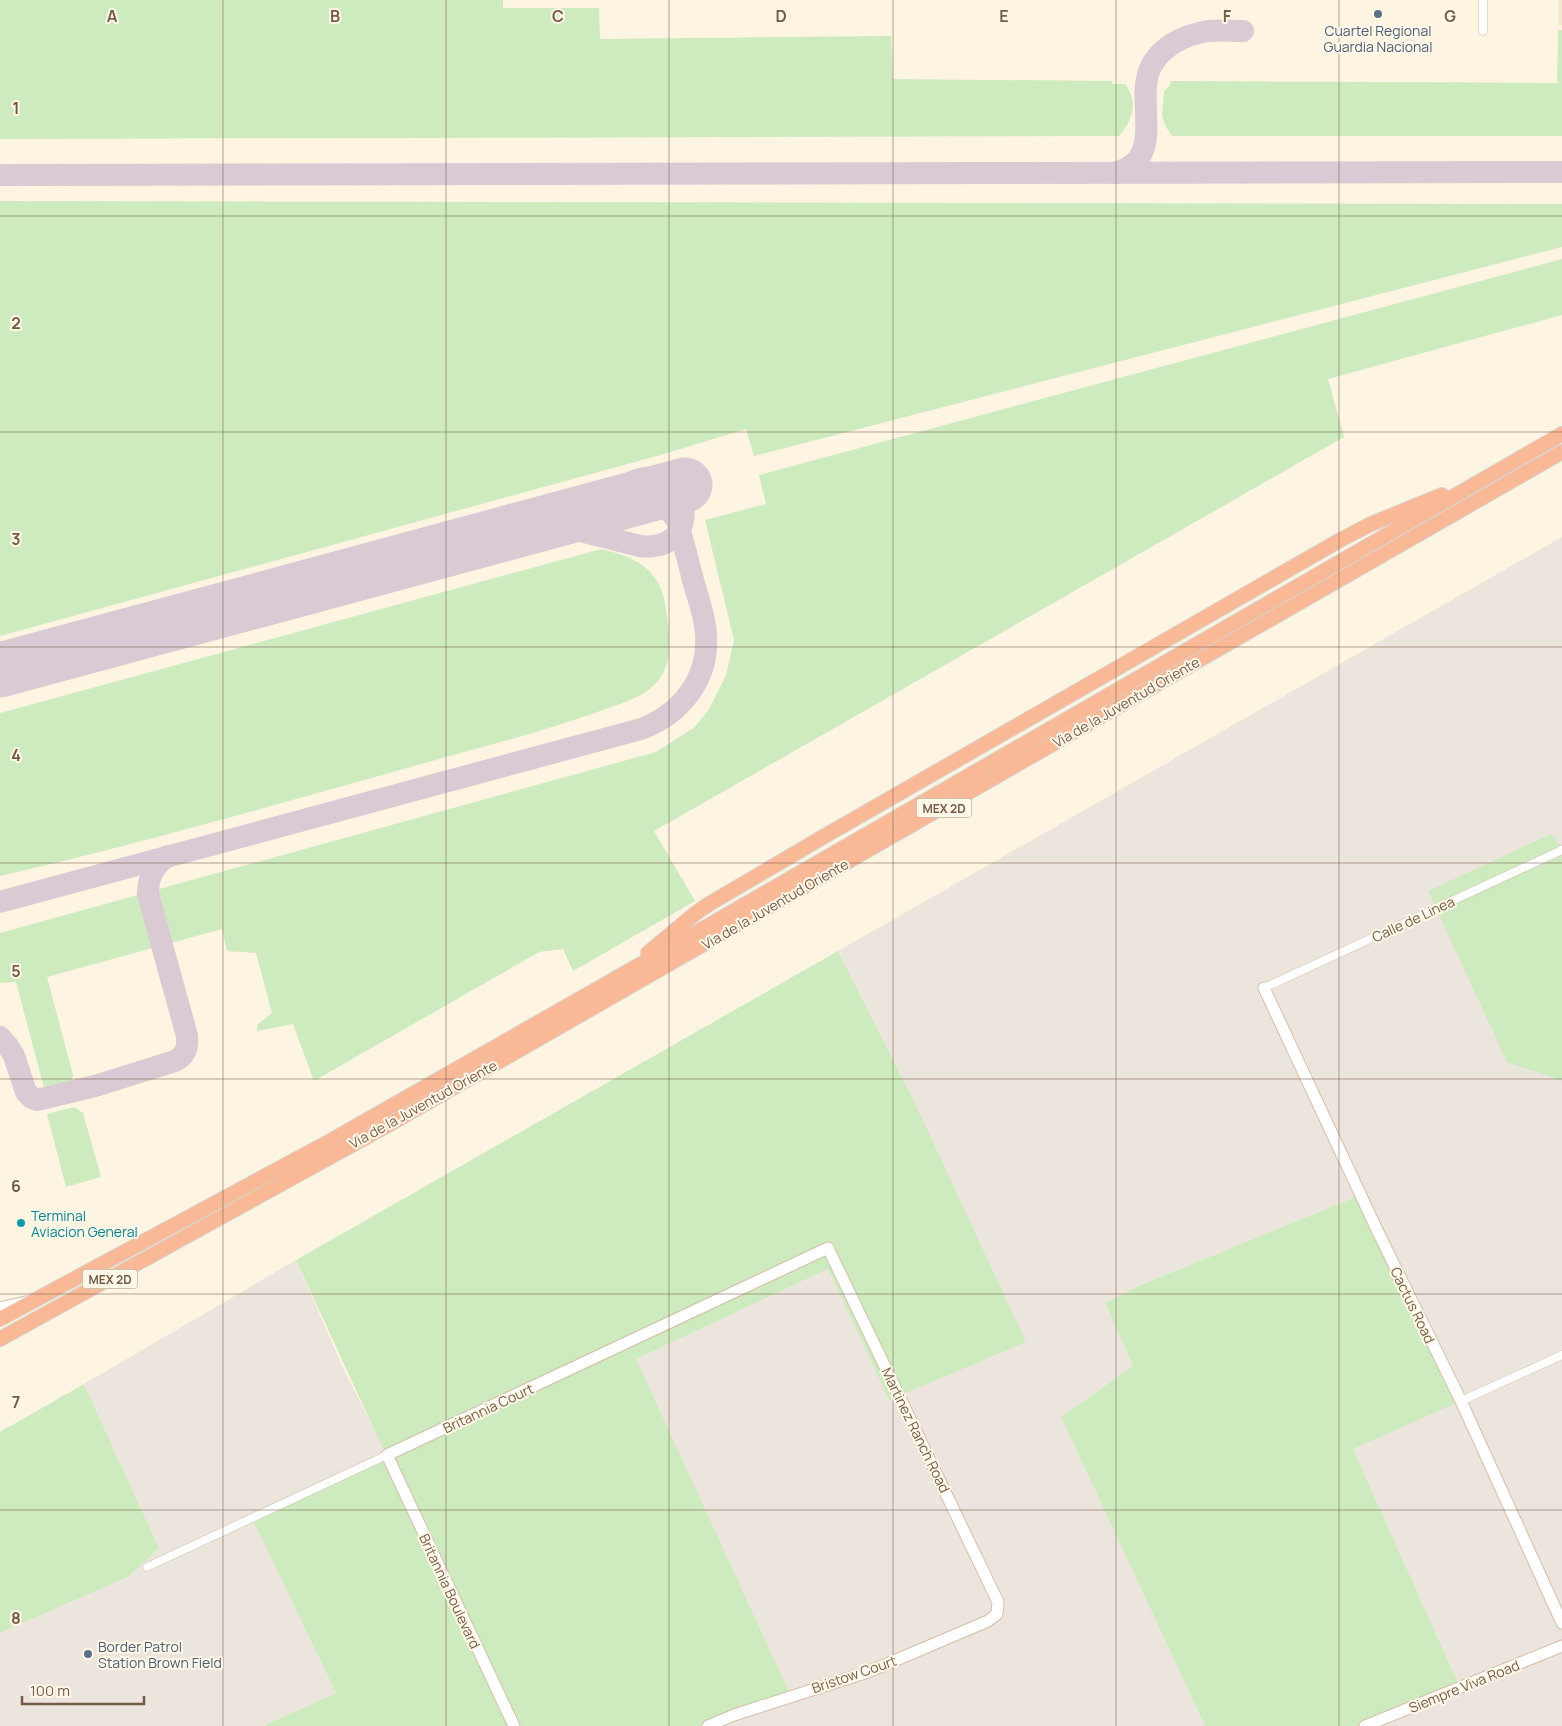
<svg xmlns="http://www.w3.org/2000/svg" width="1562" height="1726" font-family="Manrope,sans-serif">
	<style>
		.residential { fill: #f5e7d0 }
		.industrial { fill: #ece5dd }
		.green { fill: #ceebc0 }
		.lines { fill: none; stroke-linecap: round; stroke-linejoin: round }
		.taxiway { stroke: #dacad4; stroke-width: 22 }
		.runway { stroke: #dacad4; stroke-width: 55 }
		.street-casing { stroke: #d0bfab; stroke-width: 9 }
		.secondary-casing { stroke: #d4bfa8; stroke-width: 13 }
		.highway-casing { stroke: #dbd4cf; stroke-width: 16 }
		.street { stroke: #fff; stroke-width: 8 }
		.secondary { stroke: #fff; stroke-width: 11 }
		.highway { stroke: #f9b896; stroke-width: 14 }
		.grid { fill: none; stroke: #755b47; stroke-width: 1; stroke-opacity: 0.55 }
		.service-dot { fill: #5c6f8a; stroke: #fff8e8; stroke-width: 2 }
		.culture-dot { fill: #0f9aa8; stroke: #fff8e8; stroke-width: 2 }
		.labels { text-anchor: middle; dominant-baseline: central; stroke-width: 4; stroke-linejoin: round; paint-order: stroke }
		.shield { fill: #fff8e8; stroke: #9e8a77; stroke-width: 1 }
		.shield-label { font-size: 12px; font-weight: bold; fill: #755b47 }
		.service-label { font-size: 14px; fill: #4e5e75; stroke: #fff8e8 }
		.street-label { font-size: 14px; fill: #755b47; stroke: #fff8e8 }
		.culture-label { font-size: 14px; fill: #0d838f; stroke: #fff8e8; text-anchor: start }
		.grid-label { font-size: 16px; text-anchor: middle; font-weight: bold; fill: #755b47; stroke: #fff8e8; stroke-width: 4; stroke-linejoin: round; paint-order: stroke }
	</style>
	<rect width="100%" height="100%" fill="#fdf4e2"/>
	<rect class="residential" x="1558" y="0" width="4" height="25"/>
	<g class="industrial">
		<path d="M1562,537v310l-55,214 55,20v645h-197l95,-39 -107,-238 7,-254 -224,92 -31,16 28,63 -72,51 144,309h-495l81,-30 -156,-337 193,-90 61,130 24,-300 -75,-148z"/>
		<path d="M296,1260l48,110 43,85 -134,63 83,175 -73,33h-263v-93l128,-56 31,-29 -75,-164z"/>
	</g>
	<g class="green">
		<path d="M0,0h503v8h96l1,31 291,-3 2,43 219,2 1,3h12c14,19 8,35 -6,52l-1119,3z"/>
		<path d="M1558,30h4v106h-390l-6,-9 -4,-11 2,-25 6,-6 1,-4 386,2z"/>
		<path d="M0,201l1562,3v43l-808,209 -8,-27 -82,25 -664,182z"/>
		<path d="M1562,259v56l-234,64 16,58 -690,394 41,70 -122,70 -10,-22 -24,3 -225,129 -21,-57 -36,7v-6l15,-12 -16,-60 -29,-2 -5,-22 -175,48 26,98 -2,8 -4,3 -19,5 -4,-3 -28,-106 -16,1v-50l656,-181 39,-25 14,-18 17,-34 8,-35 -29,-120 61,-16 -7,-29z"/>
		<path d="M601,549c32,7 58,19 64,54 4,29 12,63 -14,85 -14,11 -34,17 -51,23 -45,16 -90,29 -136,41 -154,43 -308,88 -464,124v-163z"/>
		<path d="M1551,834l11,13v234l-55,-19 -79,-171z"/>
		<path d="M838,951l75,148 113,243 -137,58 -61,-131 -192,90 155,337 -81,30h-447l73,-33 -84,-175 134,-63 -90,-195z"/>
		<path d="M74,1107l9,6 18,64 -35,10 -19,-73z"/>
		<path d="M1360,1195l101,206 -108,48 107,238 -95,39h-160l-144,-309 72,-51 -28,-63 31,-16z"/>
		<path d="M84,1384l75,164 -31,29 -128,56v-201z"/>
	</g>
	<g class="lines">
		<g class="taxiway">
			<path d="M1113,173c52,-10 25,-65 35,-99 4,-13 12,-22 24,-30 10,-6 23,-11 36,-13 11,-1 23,0 35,0"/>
			<path d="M0,175l1562,-3"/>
			<path d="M533,526l20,-2 87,22c63,7 51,-75 6,-68 -19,2 -21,12 -33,23 -5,4 -12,6 -18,8"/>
			<path d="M0,902l641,-173c40,-15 68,-50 65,-94 -1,-19 -8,-37 -13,-55 -5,-20 -10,-40 -16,-59 -10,-17 -24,-21 -42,-22"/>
			<path d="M0,1037l8,9 6,10 12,36 6,6 5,2 58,-14 80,-25c11,-6 13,-13 12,-25l-39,-142c0,-17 6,-29 20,-38"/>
		</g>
		<path class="runway" d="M0,670l685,-185"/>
		<defs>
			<g id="street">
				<path d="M1483,0v31"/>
				<path d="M1409,44l3,1"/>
				<path d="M1264,988l298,-138"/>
				<path d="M1461,1401l101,-46"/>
				<path d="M147,1567l240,-112"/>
			</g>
			<g id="secondary">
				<path d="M1264,988l114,244 83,169 101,222"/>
				<path d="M0,1308l26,-6"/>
				<path d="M514,1726l-127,-271 441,-207 170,354 -1,12 -9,7 -120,51 -134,43 -26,11"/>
				<path d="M1365,1726l197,-80"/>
			</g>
			<g id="highway">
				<path d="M648,953l48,-40 13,-9 114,-67 519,-298 29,-15 71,-29"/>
				<path d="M0,1319l332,-179 374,-213 856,-493"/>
				<path d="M0,1339l390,-215 1172,-672"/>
			</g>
		</defs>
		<use href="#street" class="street-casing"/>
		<use href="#secondary" class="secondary-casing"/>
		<use href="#highway" class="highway-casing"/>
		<use href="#street" class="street"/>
		<use href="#secondary" class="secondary"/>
		<use href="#highway" class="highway"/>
	</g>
	<path class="grid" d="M223,0v1726M446,0v1726M669,0v1726M893,0v1726M1116,0v1726M1339,0v1726M0,216h1562M0,432h1562M0,647h1562M0,863h1562M0,1079h1562M0,1294h1562M0,1510h1562"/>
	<g class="service-dot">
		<circle cx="1378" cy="14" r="5"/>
		<circle cx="88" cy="1654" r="5"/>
	</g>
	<circle class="culture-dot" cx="21" cy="1223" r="5"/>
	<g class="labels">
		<g class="shield">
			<rect x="916.5" y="798.5" width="55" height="19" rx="4"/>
			<rect x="82.5" y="1269.5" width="55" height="19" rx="4"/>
		</g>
		<g class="shield-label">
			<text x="944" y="808">MEX 2D</text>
			<text x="110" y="1279">MEX 2D</text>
		</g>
		<g class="service-label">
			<text x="1378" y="30">Cuartel Regional<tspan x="1378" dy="16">Guardia Nacional</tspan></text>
			<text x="98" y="1646" text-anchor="start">Border Patrol<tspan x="98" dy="16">Station Brown Field</tspan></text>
		</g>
		<g class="street-label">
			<text transform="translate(1126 702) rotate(-30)">Via de la Juventud Oriente</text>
			<text transform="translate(775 904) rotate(-30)">Via de la Juventud Oriente</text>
			<text transform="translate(1413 919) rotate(-25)">Calle de Linea</text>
			<text transform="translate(423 1104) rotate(-29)">Via de la Juventud Oriente</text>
			<text transform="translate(1413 1305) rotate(64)">Cactus Road</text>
			<text transform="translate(488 1408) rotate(-25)">Britannia Court</text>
			<text transform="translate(916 1430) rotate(64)">Martinez Ranch Road</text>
			<text transform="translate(450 1591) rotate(65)">Britannia Boulevard</text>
			<text transform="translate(854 1674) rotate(-19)">Bristow Court</text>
			<text transform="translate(1464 1686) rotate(-22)">Siempre Viva Road</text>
		</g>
		<g class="culture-label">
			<text x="31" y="1215">Terminal<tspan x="31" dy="16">Aviacion General</tspan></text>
		</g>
	</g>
	<g class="grid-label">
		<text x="112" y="22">A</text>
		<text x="335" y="22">B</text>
		<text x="558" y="22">C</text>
		<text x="781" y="22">D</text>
		<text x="1004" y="22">E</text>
		<text x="1227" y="22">F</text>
		<text x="1450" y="22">G</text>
		<text x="16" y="114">1</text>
		<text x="16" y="329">2</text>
		<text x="16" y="545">3</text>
		<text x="16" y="761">4</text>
		<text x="16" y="977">5</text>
		<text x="16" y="1192">6</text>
		<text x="16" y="1408">7</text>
		<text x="16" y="1624">8</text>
	</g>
	<path d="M22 1696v8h122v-8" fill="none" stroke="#755b47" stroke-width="2.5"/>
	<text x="30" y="1696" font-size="15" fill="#755b47" stroke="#fff8e8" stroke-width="4" paint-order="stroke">100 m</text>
</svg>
